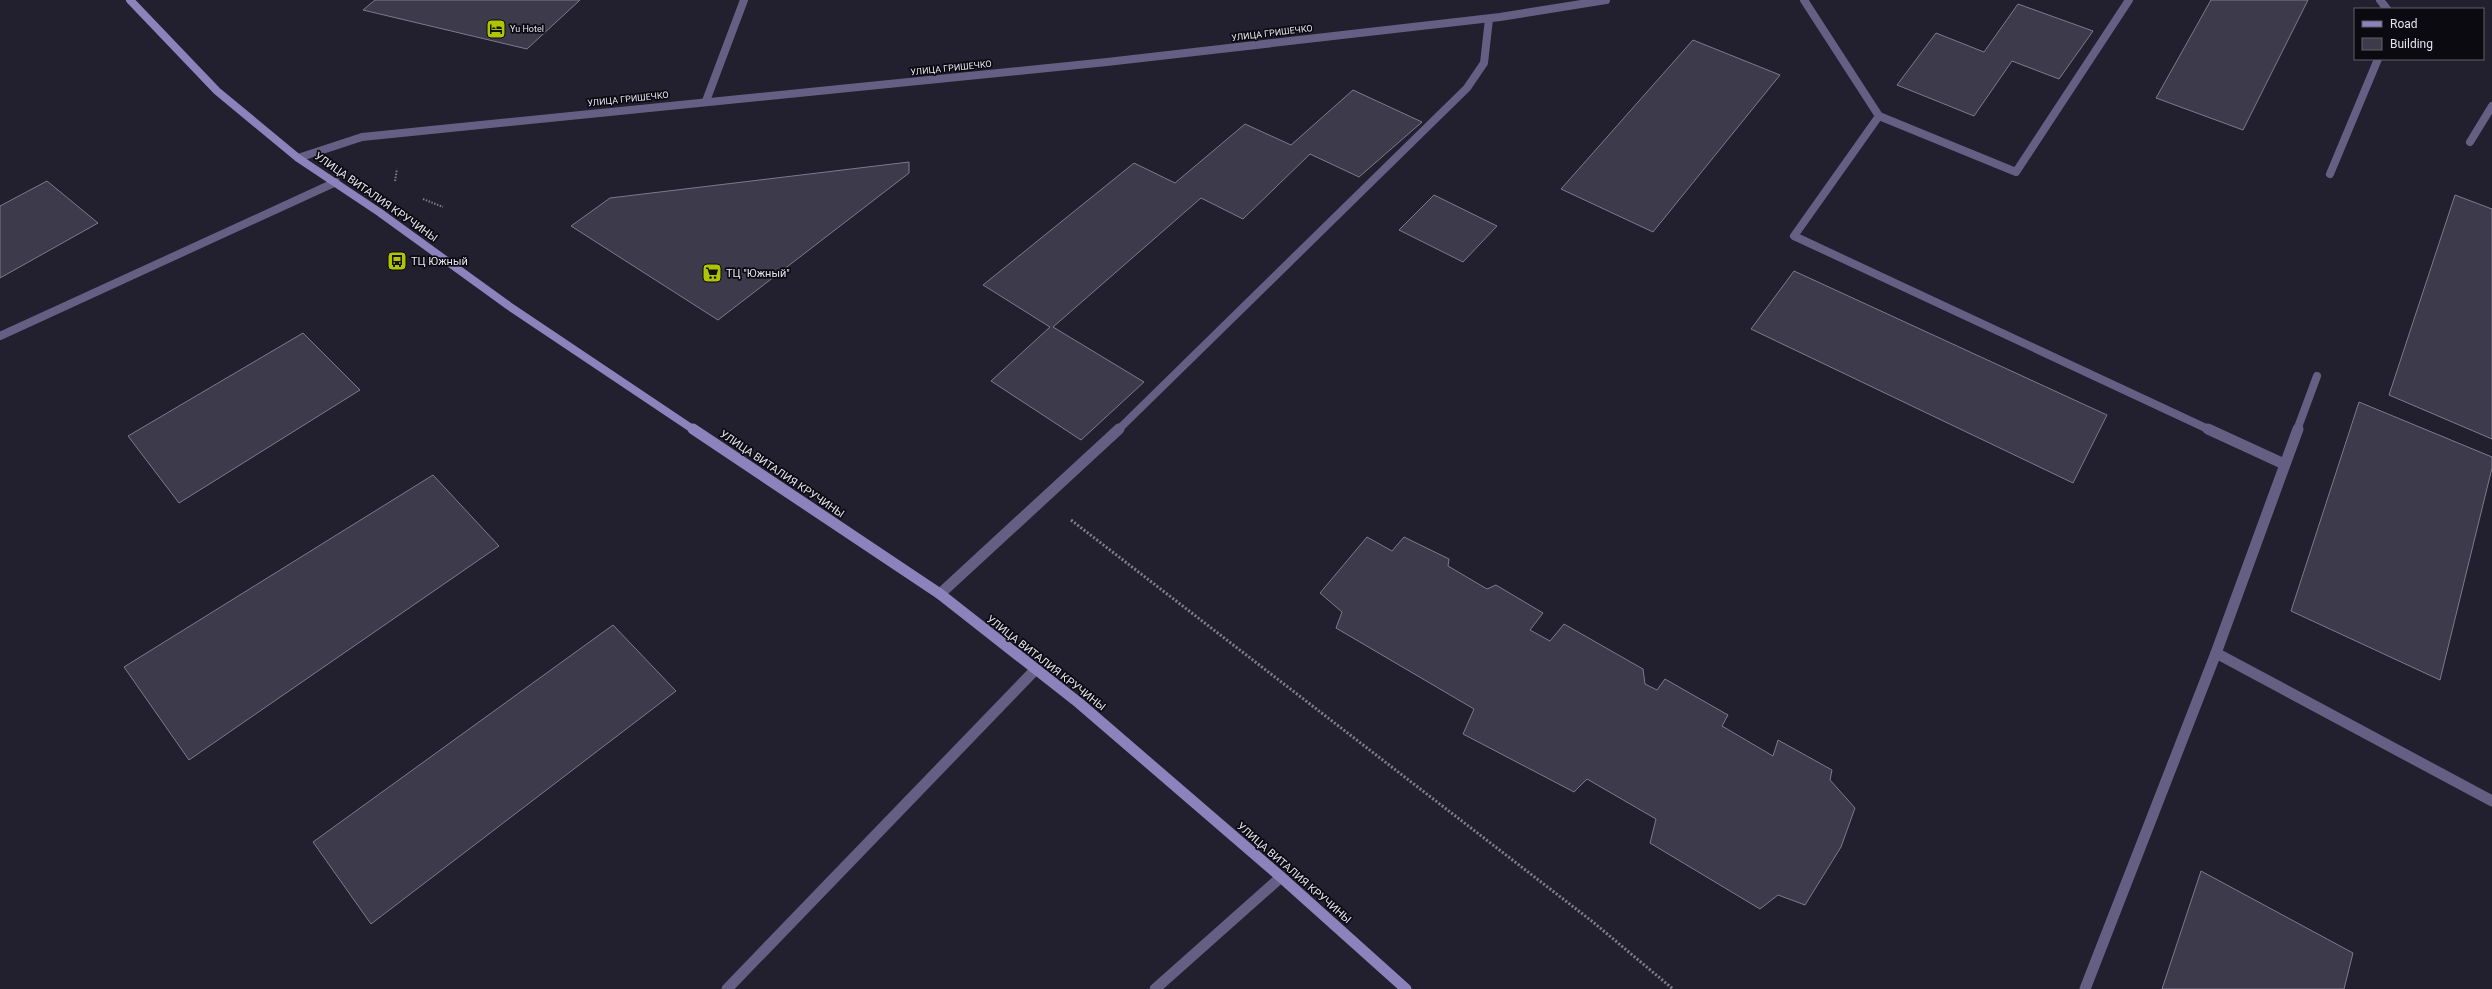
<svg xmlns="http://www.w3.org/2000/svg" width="2492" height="989" font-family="Roboto,sans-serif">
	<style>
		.building { fill: #3d3a4c; stroke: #7d7a8e }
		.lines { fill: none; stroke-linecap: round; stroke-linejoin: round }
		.path-far1 { stroke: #807e8b; stroke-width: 2; stroke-dasharray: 1.5 1.5; stroke-linecap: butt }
		.path { stroke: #807e8b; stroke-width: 3; stroke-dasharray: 2 2; stroke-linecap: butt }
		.lane-far1 { stroke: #665f84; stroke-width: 8 }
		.lane { stroke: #665f84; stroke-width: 11 }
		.street { stroke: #665f84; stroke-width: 8 }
		.secondary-far1 { stroke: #8c82bc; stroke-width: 8 }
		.secondary { stroke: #8c82bc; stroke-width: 11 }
		.labels { text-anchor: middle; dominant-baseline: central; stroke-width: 3.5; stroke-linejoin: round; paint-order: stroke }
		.far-poi-label { font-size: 9px; fill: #e4e3ee; stroke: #0b0a11; text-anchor: start }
		.far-street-label { font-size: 9px; fill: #e4e3ee; stroke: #0b0a11 }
		.street-label { font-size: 11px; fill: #e4e3ee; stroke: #0b0a11 }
		.poi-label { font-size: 11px; fill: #e4e3ee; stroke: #0b0a11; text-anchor: start }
	</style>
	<rect width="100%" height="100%" fill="#221f2f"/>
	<g class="building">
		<path d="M375,0h205l-53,49 -164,-39z"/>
		<path d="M2211,0h97l-65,130 -87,-32z"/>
		<path d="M2018,4l75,27 -34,48 -47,-18 -38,55 -77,-31 39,-52 48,19z"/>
		<path d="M1693,40l87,35 -127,157 -92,-43z"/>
		<path d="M1353,90l69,32 -63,55 -49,-23 -67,65 -42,-21 -148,129 91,55 -63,58 -90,-59 59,-54 -67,-42 151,-122 41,20 70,-59 46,21z"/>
		<path d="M909,162v11l-191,147 -147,-94 39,-28z"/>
		<path d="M47,181l51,42 -98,55v-72z"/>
		<path d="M1434,195l63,31 -34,36 -64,-32z"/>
		<path d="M2455,195l37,14v230l-103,-44z"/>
		<path d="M1794,271l313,144 -34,68 -322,-154z"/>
		<path d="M303,333l57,57 -181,113 -51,-67z"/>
		<path d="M2359,402l133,55v11l-52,212 -149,-69z"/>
		<path d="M433,475l66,71 -310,214 -65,-93z"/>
		<path d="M1367,537l25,14 12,-14 45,22 -1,7 39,23 9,-4 47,28 -13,17 20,11 14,-17 79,45 2,15 12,6 8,-11 63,36 -6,11 51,30 5,-16 54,30 -2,10 25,28 -14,39 -36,58 -27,-10 -18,14 -110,-66 6,-24 -69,-40 -13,13 -111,-58 11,-25 -138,-81 6,-16 -22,-19z"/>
		<path d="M613,625l63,66 -305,233 -58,-82z"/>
		<path d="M2201,871l152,82 -9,36h-182z"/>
	</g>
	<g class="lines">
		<g class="path-far1">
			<path d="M395,181l2,-12"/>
			<path d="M423,199l20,8"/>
		</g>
		<path class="path" d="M1071,520l522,402 80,67"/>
		<g class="lane-far1">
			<path d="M1804,0l75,116 137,56 113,-172"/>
			<path d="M2380,0l7,9"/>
			<path d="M1879,116l-85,120 416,194"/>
			<path d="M2470,142l22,-36"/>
			<path d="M2330,174l48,-115"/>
			<path d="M0,336l336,-154"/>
			<path d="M1118,430l349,-342 17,-25 5,-44"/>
			<path d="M2297,430l20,-54"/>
		</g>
		<g class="lane">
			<path d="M2208,429l76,35"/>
			<path d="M2298,429l-82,224 276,148"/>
			<path d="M940,594l179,-165"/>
			<path d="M727,989l308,-319"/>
			<path d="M1155,989l126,-112"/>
			<path d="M2085,989l131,-336"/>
		</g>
		<g class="street">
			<path d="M706,101l38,-101"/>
			<path d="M298,158l64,-21 745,-75 393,-45 106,-17"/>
		</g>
		<path class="secondary-far1" d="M130,0l87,91 81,67 81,54 130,94 185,124"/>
		<path class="secondary" d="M693,429l247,165 139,109 202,174 125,112"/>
	</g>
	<defs>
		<symbol id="hotel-square" viewBox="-11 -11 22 22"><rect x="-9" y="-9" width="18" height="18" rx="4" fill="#b0c501" stroke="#0b0a11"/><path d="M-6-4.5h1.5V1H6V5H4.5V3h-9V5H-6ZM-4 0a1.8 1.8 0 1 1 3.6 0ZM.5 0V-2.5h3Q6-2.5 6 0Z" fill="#111"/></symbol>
		<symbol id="bus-square" viewBox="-11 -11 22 22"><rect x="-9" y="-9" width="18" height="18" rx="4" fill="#b0c501" stroke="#0b0a11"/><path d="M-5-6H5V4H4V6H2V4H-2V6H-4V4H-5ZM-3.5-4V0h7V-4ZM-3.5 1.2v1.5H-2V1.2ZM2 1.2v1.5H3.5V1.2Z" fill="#111"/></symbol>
		<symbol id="supermarket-square" viewBox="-11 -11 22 22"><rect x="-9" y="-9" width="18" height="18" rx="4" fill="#b0c501" stroke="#0b0a11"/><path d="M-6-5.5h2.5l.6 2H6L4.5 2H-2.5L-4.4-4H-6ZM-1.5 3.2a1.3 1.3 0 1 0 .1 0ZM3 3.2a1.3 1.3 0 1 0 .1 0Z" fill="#111"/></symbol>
	</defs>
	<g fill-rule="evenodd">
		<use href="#hotel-square" x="485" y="18" width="22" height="22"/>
		<use href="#bus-square" x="386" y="250" width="22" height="22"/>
		<use href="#supermarket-square" x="701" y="262" width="22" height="22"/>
	</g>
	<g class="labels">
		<g class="far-poi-label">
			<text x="510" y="29">Yu Hotel</text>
		</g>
		<g class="far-street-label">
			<text transform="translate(1272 33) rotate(-7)">УЛИЦА ГРИШЕЧКО</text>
			<text transform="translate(951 68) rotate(-6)">УЛИЦА ГРИШЕЧКО</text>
			<text transform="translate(628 99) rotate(-6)">УЛИЦА ГРИШЕЧКО</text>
		</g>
		<g class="street-label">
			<text transform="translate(376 197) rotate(35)">УЛИЦА ВИТАЛИЯ КРУЧИНЫ</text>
			<text transform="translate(782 474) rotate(34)">УЛИЦА ВИТАЛИЯ КРУЧИНЫ</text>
			<text transform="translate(1046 663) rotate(38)">УЛИЦА ВИТАЛИЯ КРУЧИНЫ</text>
			<text transform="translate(1294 873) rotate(41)">УЛИЦА ВИТАЛИЯ КРУЧИНЫ</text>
		</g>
		<g class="poi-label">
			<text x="411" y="261">ТЦ Южный</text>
			<text x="726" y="273">ТЦ "Южный"</text>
		</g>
	</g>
	<rect x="2354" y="8" width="130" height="52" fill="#0b0a11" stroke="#626169"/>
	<rect x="2362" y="21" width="20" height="6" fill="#8c82bc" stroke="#626169"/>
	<text x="2390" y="28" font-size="12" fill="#e4e3ee">Road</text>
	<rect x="2362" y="38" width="20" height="12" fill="#3d3a4c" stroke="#626169"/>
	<text x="2390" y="48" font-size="12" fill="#e4e3ee">Building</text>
</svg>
